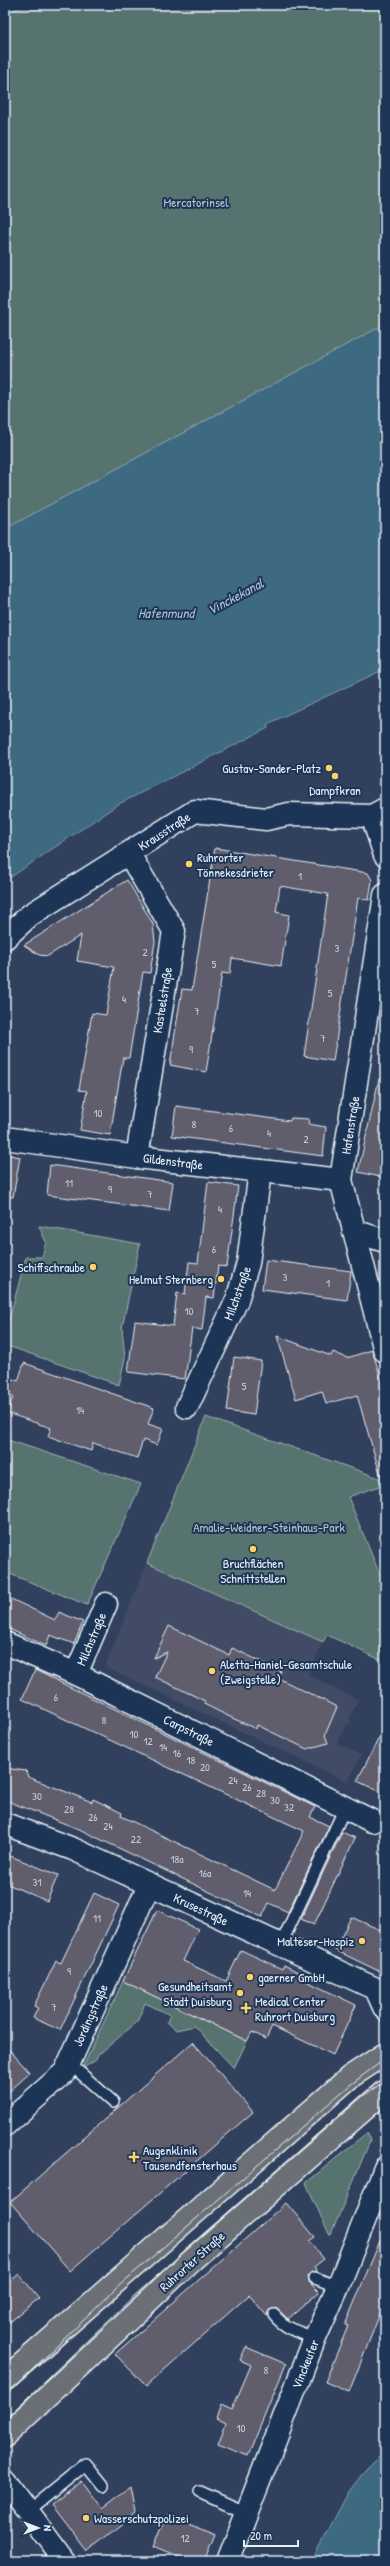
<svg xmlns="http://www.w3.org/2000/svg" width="390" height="2566" font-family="'Patrick Hand',sans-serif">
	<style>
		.built { fill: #424c65 }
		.green { fill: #567370; stroke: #9fb2b4 }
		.water { fill: #3d6981; stroke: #819fb1 }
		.building { fill: #605d6c; stroke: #e8f1f8 }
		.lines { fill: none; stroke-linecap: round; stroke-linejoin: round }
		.lane-casing { stroke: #e8f1f8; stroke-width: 14 }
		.street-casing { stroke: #e8f1f8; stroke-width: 25 }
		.primary-casing { stroke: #e8f1f8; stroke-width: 25 }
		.lane { stroke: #1d3557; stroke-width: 11 }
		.street { stroke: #1d3557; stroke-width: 22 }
		.primary { stroke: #6b6f75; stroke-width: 22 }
		.tram { stroke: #e8f1f8; stroke-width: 1 }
		.poi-dot { fill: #ffd166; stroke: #1d3557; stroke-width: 1.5 }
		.labels { text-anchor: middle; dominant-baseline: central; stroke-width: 4; stroke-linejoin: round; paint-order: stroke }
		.number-label { font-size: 11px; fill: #c6ccd5 }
		.park-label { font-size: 13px; fill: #b5c5c8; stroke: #1d3557 }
		.poi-label { font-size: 13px; fill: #e8f1f8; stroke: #1d3557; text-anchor: start }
		.street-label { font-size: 13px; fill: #e8f1f8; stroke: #1d3557 }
		.water-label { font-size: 14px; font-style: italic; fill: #acc1ce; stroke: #1d3557 }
	</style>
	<rect width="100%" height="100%" fill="#31415d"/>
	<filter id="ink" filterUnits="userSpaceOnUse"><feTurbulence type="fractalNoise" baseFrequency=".025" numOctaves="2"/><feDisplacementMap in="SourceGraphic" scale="8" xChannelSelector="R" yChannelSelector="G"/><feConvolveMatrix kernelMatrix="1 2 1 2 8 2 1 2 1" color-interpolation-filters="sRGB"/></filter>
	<g filter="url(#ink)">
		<path class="built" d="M147,1563l176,79 -15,33 50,25 -8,17v6l-5,3 -8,17 24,12 -13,27 -243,-115z"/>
		<g class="green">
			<path d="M24,5h361v319l-380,205v-515z"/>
			<path d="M39,1226l101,18 -18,84 3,30 -6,27 -114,-40v-11l21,-77h16l4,-15z"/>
			<path d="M206,1417l179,63v4l-37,13 37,90v75l-58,-27 -4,7 -176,-79z"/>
			<path d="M5,1439l136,45 -54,121 -82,-33z"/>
			<path d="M123,1981l124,60 -13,27 -40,-42 -18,4 -9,-8 3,-7 -25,-12 -8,19 -39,33 -2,5 -14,9z"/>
			<path d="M365,2134h3l2,7 -39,93h-2l-23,-51z"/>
		</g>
		<g class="water">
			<path d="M385,324v345l-118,55 1,4 -151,77 -112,76v-352z"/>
			<path d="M385,2450v111h-73l36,-68 18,-24z"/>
		</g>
		<g class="building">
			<path d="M215,848l153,25 4,7 -3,20 -11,-2 -25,163 -29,-5 24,-162 -48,-8 -4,26 13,3 -8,51 -49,-8 -2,16 -8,-1 -16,99 -36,-7 12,-76 10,1z"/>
			<path d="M127,880l26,44 2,18 -5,31 -7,-1 -14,86h-6l-13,77 -30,-5 7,-39 -8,-1 13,-77 14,2 8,-48 -37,-6 4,-26 -33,21 -9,-1 -15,-10z"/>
			<path d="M379,1079l6,1v98l-27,-6z"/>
			<path d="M176,1106l114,15 1,-3 18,1 -1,5 18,3 -3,29 -151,-20z"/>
			<path d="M5,1154l15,3 -7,40h-8z"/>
			<path d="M50,1165l123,17 -4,29 -122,-16z"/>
			<path d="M208,1182l30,4 -11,81 -9,-1 -4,32 -8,-1 -4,33 -10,-2 -7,51 -57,-7 7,-51 38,5 4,-33 8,1 4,-32 9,1z"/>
			<path d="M266,1260l85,11 -4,29 -85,-11z"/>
			<path d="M277,1336l54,20 2,-4 14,6 25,-8 13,41v85l-4,1 -24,-82 -31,9 -4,-13 -26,8z"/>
			<path d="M234,1357l27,4 -7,54 -27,-4z"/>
			<path d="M24,1363l130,45 -6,16 15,5 -6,16 -14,-5 -6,18 -44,-15 -2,8 -43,-15 3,-8 -44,-15 6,-16 -8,-3v-18l13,5z"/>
			<path d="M5,1596l50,24 4,-8 24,10 -9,22 -24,-9 -4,11 -41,-19z"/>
			<path d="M169,1626l60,29 3,-7 49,23 -3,7 59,29 -12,28 3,8 -21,6 -50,-24 -1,4 -28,-13 -24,-12 1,-3 -50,-24 12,-25 -13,6z"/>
			<path d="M35,1670l280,137 -5,10 19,9 -41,86 -19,-9 -7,14 -181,-87 -76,-30v-32l21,3 2,6 64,25 1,-3 29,14 -1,3 154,74 29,-59 -282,-132z"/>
			<path d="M385,1726v68l-28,-13z"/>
			<path d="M342,1832l13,6 -41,87 -13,-6z"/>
			<path d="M5,1854l53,21 -11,26 -42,-18z"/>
			<path d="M94,1893l25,12 -59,125 -27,-12 5,-10 -4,-2 22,-45 5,2z"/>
			<path d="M157,1910l41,19 -15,32 43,20 15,-31 41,19 2,-4 16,8 -2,4 58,28 -23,50 -61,-29 -6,13 -14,-7 -5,9 -124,-60z"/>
			<path d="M351,1917l34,15v42l-50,-24z"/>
			<path d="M193,2042l60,70 -183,159 -60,-69z"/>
			<path d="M5,2045l25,28 -25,22z"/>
			<path d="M286,2203l29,34 -6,4 15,18 -10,8 3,4 -6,1 -3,4 1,6 10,10 -31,27 -12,-11 -7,2 -2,6 -18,-21 -103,91 -31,-32z"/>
			<path d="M385,2229v72l-36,91 -24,-10 23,-56 -3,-1z"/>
			<path d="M19,2274l20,24 -34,28v-40z"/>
			<path d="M246,2347l40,17 -38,92 -30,-12 8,-21 -10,-5 5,-13 11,5 19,-45 -11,-5z"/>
			<path d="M81,2481l21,28 28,-22 5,26 -47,38 -36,-47z"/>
			<path d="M167,2514l48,20 -11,27h-16l-34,-14z"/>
		</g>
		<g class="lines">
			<defs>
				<g id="lane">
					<path d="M280,1946l65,-138"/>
					<path d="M69,2063l44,39"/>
					<path d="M315,2278l23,9"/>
					<path d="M274,2315c10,13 26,18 41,23"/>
					<path d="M200,2492l47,21"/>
					<path d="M28,2511l58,-47 17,21"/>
				</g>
				<g id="street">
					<path d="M372,816l13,39"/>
					<path d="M129,854l45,77 -37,226"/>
					<path d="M385,895l-44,285 44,171"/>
					<path d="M5,938l25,-23 165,-104 71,8 23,-5 83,2 13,-7"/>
					<path d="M5,1138l132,19 204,23"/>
					<path d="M354,1231l31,10"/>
					<path d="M187,1407l50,-107 11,-37 12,-92"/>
					<path d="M5,1643l71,31 296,147"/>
					<path d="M76,1674l30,-70"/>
					<path d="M5,1824l68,25 303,140 9,20"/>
					<path d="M5,2125l60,-53 84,-187"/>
					<path d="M5,2481l60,80"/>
					<path d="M228,2561l87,-223 23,-51 47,-119"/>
				</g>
				<g id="primary">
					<path d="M5,2379l345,-302 35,-23"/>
					<path d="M5,2436l188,-177 192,-168"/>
				</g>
			</defs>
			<use href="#lane" class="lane-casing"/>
			<use href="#street" class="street-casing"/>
			<use href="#primary" class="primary-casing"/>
			<use href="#lane" class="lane"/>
			<use href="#street" class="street"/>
			<use href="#primary" class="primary"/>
			<g class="tram">
				<path d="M5,2396l116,-112 229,-199 35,-26"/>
				<path d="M5,2419l130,-124 228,-199 22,-15"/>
			</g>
		</g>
	</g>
	<g class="poi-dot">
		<circle cx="329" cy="768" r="4"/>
		<circle cx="335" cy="776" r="4"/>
		<circle cx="189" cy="864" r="4"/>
		<circle cx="93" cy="1267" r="4"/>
		<circle cx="221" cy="1279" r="4"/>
		<circle cx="253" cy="1549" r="4"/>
		<circle cx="212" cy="1671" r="4"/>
		<circle cx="362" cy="1941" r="4"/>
		<circle cx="250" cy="1977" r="4"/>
		<circle cx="240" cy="1993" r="4"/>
		<path d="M244 2002h4v4h4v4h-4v4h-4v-4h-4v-4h4z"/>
		<path d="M132 2151h4v4h4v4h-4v4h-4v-4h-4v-4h4z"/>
		<circle cx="86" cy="2518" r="4"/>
	</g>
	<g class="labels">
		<g class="number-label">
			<text x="300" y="876">1</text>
			<text x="337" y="948">3</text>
			<text x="145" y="952">2</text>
			<text x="214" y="964">5</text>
			<text x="330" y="993">5</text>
			<text x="124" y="999">4</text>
			<text x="197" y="1011">7</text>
			<text x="323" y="1038">7</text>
			<text x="191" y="1049">9</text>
			<text x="98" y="1113">10</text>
			<text x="194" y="1124">8</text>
			<text x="231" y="1128">6</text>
			<text x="269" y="1133">4</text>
			<text x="306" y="1139">2</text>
			<text x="69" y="1183">11</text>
			<text x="110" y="1189">9</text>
			<text x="150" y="1194">7</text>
			<text x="220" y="1209">4</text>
			<text x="214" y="1249">6</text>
			<text x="285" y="1277">3</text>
			<text x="328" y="1283">1</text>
			<text x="189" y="1311">10</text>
			<text x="244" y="1386">5</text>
			<text x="80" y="1410">14</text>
			<text x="56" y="1697">6</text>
			<text x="104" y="1720">8</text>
			<text x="134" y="1734">10</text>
			<text x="148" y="1741">12</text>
			<text x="163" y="1747">14</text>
			<text x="177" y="1753">16</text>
			<text x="191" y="1760">18</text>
			<text x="205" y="1767">20</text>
			<text x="233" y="1780">24</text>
			<text x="247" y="1787">26</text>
			<text x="261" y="1793">28</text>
			<text x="37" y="1796">30</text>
			<text x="275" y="1800">30</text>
			<text x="289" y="1807">32</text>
			<text x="69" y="1809">28</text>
			<text x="93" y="1817">26</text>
			<text x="108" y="1826">24</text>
			<text x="136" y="1839">22</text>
			<text x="177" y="1859">18a</text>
			<text x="205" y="1873">16a</text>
			<text x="37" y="1882">31</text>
			<text x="247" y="1893">14</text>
			<text x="97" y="1918">11</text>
			<text x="69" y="1971">9</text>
			<text x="54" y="2007">7</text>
			<text x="266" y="2370">8</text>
			<text x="241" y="2428">10</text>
			<text x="185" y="2538">12</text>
		</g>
		<g class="park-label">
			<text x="196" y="202">Mercatorinsel</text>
			<text x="269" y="1527">Amalie-Weidner-Steinhaus-Park</text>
		</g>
		<g class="poi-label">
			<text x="321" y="768" text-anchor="end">Gustav-Sander-Platz</text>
			<text x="335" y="790" text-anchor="middle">Dampfkran</text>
			<text x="197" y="857">Ruhrorter<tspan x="197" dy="15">Tönnekesdrieter</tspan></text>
			<text x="85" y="1267" text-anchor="end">Schiffschraube</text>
			<text x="213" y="1279" text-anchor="end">Helmut Sternberg</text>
			<text x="253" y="1563" text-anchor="middle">Bruchflächen<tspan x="253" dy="15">Schnittstellen</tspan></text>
			<text x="220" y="1664">Aletta-Haniel-Gesamtschule<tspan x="220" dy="15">(Zweigstelle)</tspan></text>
			<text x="354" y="1941" text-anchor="end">Malteser-Hospiz</text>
			<text x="258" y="1977">gaerner GmbH</text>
			<text x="232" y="1986" text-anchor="end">Gesundheitsamt<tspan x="232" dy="15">Stadt Duisburg</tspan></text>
			<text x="255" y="2001">Medical Center<tspan x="255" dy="15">Ruhrort Duisburg</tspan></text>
			<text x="143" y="2150">Augenklinik<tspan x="143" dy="15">Tausendfensterhaus</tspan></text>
			<text x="94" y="2518">Wasserschutzpolizei</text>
		</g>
		<g class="street-label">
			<text transform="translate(164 831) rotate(-33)">Krausstraße</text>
			<text transform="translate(162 1000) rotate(-81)">Kasteelstraße</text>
			<text transform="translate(350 1125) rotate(-81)">Hafenstraße</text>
			<text transform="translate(173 1161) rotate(7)">Gildenstraße</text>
			<text transform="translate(237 1293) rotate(-70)">Milchstraße</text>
			<text transform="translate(91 1639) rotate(-67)">Milchstraße</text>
			<text transform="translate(189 1730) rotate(26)">Carpstraße</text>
			<text transform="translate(201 1909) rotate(25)">Krusestraße</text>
			<text transform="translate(90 2015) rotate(-66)">Jordingstraße</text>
			<text transform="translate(192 2261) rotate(-42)">Ruhrorter Straße</text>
			<text transform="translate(305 2364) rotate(-68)">Vinckeufer</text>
		</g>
		<g class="water-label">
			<text transform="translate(235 596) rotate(-28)">Vinckekanal</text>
			<text x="166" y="612">Hafenmund</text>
		</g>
	</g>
	<rect width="390" height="2566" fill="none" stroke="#1d3557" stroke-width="20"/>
	<rect x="10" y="10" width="370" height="2546" fill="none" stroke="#e8f1f8" stroke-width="1.5" filter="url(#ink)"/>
	<g transform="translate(38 2528) rotate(90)" stroke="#1d3557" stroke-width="3" paint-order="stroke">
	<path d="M0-3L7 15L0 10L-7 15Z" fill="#e8f1f8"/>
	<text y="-6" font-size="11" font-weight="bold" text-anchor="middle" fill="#e8f1f8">N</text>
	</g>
	<path d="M244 2540v6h54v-6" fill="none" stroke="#e8f1f8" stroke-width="2"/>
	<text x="250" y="2540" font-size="12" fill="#e8f1f8" stroke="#1d3557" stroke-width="3" paint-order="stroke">20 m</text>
</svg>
